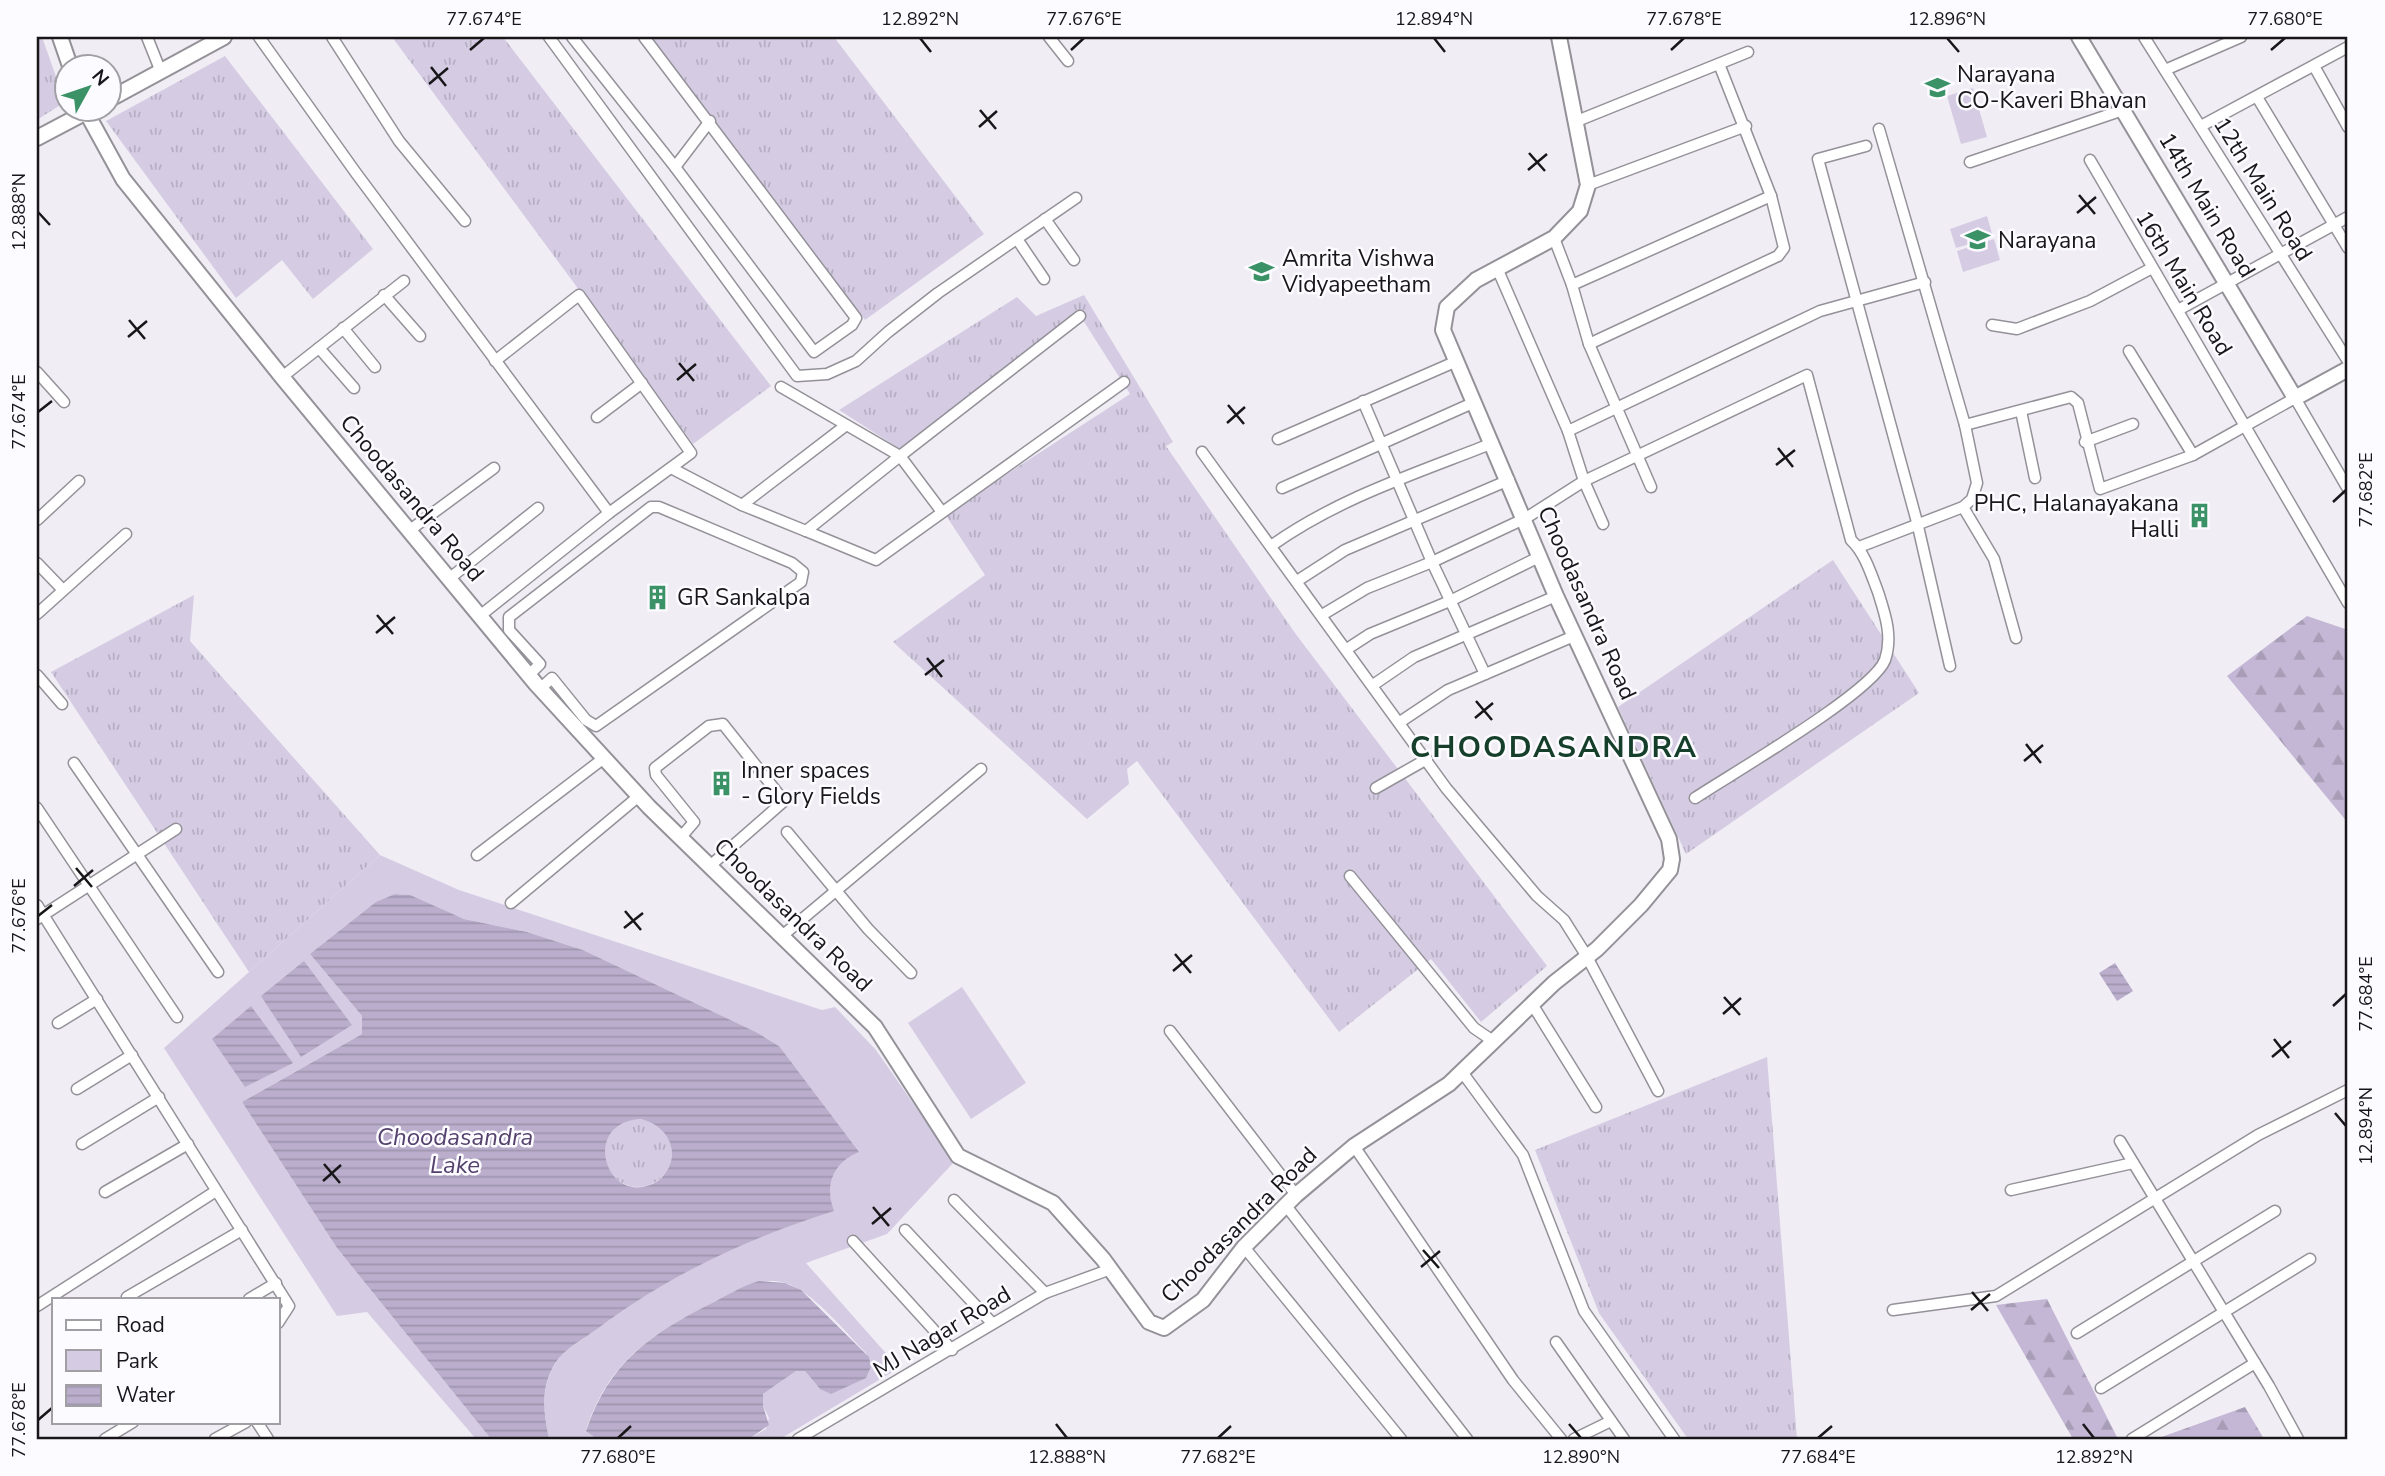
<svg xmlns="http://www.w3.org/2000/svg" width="2385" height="1476" font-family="'Nunito Sans',sans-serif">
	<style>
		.grass { fill: url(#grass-tufts) }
		.forest { fill: url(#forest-firs) }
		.green { fill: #d5cce3 }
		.water { fill: url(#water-rules); fill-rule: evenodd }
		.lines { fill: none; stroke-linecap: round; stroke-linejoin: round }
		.street-casing { stroke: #949199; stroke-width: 13 }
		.secondary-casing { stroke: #949199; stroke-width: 18 }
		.street { stroke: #fff; stroke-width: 10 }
		.secondary { stroke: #fff; stroke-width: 14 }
		.ticks { fill: none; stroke: #181619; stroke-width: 2.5 }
		.labels { text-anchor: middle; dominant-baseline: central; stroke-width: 5; stroke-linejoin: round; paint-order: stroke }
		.poi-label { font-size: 23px; fill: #181619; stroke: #fcfbff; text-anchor: start }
		.street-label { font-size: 23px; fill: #181619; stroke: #fcfbff }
		.water-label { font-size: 24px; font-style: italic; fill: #54416c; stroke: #fcfbff }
		.district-label { font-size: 30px; font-weight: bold; letter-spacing: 2px; fill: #153f2a; stroke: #fcfbff }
		.neatline { fill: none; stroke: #181619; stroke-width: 2.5 }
		.ticks-label { font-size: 18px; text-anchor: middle; fill: #181619 }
	</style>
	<defs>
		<pattern id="grass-tufts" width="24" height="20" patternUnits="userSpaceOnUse" patternTransform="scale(1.75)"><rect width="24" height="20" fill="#d5cce3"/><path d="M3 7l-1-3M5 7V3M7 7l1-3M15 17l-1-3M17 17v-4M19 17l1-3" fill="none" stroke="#b6aec2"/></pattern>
		<pattern id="forest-firs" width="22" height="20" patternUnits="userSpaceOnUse" patternTransform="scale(1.75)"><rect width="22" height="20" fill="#c4b7d5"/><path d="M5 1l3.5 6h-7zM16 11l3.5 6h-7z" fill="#a89db6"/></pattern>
		<pattern id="water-rules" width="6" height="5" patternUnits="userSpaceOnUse" patternTransform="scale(1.75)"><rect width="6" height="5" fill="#baaecc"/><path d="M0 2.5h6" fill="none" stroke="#9f95af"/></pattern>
	</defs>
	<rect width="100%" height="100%" fill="#f0edf5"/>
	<g class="grass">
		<path d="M37,37h5l23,65 -28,18z"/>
		<path d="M392,37h111l268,349 -78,58z"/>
		<path d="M650,37h184l150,197 -119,86z"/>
		<path d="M225,56l148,193 -60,50 -31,-39 -46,38 -130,-177z"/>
		<path d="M1084,295l89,147 -7,4 129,187 252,333 -66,56 -50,-63 -92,73 -202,-271 -10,8 2,15 -42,35 -194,-177 92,-67 -40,-61 185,-120 -49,-77 -178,134 -64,-41 178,-113 19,19z"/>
		<path d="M1833,560l86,133 -233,161 -68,-147z"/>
		<path d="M194,595l-4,46 190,214 -131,117 -198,-300z"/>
		<path d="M1767,1057l30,382h-109l-89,-126 -64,-163z"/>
		<circle cx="638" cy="1153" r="34"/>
	</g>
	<g class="forest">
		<path d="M2307,616l41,14v193l-121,-147z"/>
		<path d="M2047,1299l71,140h-45l-77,-134z"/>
		<path d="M2245,1407l19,32h-108z"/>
	</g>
	<g class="green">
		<path d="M1973,88l14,49 -26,7 -14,-48z"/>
		<path d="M1987,216l6,21 -37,11 -6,-19z"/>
		<path d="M1994,239l6,21 -37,12 -6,-21z"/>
		<path d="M380,855l79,35 363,120 13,-3 41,43 78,112 -67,72 -81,29 93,105 -119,71h-31l17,-10 3,-11 -6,-12v-12l33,-23h9l15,18 48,-15 3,-7 -5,-14c-21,-21 -53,-62 -81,-70 -24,-7 -44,6 -65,16 -65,33 -110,59 -134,131l11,9h-48c-5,-25 -9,-49 5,-73 8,-15 26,-25 40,-35 73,-55 152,-93 239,-120 -7,-23 -2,-43 19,-56l-73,-109 -23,-14 -173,-82 -56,-18 -63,-13 -62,-25h-7l-85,60 52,62v18l-120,68 95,146 154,191h-15l-109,-127 -30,4 -173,-268z"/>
		<path d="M962,987l64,96 -55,36 -63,-96z"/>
	</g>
	<g class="water">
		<path d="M395,894l15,1 54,24 63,13 56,18 173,82 23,14 80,106c-25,10 -35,33 -25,59 -86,27 -165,64 -237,118 -15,11 -35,21 -44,38 -13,24 -9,47 -4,72h-58l-154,-191 -95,-146 120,-68v-18l-52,-62 66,-52zM640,1119c22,4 39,25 29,48 -4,8 -10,15 -19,18 -46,17 -68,-62 -10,-66z"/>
		<path d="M304,961l48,64 -51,32 -40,-61z"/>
		<path d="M2115,963l18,28 -16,10 -18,-28z"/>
		<path d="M251,1006l42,57 -48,24 -33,-48z"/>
		<path d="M759,1281l26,2 16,7 68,67 2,10 -5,11 -35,16 -11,-5 -15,-18h-9l-33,23v12l6,19 -20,14h-152l-11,-8c23,-68 63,-96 124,-127 16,-8 32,-18 49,-23z"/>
	</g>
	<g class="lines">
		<defs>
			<g id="street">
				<path d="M147,37l14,35"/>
				<path d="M259,37l97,136 253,340"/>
				<path d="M332,37l67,104 66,80"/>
				<path d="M549,37l248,339 30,-2 29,-13 32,-29 50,-39 138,-95"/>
				<path d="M572,37l103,130 139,185 38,-27 4,-7 -212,-281"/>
				<path d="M1049,37l19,24"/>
				<path d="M2144,37l204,324"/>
				<path d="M2314,66l34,61"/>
				<path d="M2165,70l76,-33"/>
				<path d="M2257,97l91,151"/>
				<path d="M1577,121l171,-69"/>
				<path d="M2201,126l147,-79"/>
				<path d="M1866,146l-48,13 99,363 33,144"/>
				<path d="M2090,160l258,443"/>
				<path d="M1970,162l153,-52"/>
				<path d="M675,167l35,-46"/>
				<path d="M1588,185l158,-59"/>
				<path d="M1045,219l29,41"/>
				<path d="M1554,238l18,47 17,59 62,143"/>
				<path d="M1017,239l27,40"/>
				<path d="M1497,268l71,163 16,50 19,43"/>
				<path d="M1572,285l199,-89"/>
				<path d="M384,295l36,41"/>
				<path d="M2178,310l170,-93"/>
				<path d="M1992,325l25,4 73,-28 62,-33"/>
				<path d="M343,328l32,39"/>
				<path d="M1589,344l189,-88 6,-8 -13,-52 -52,-132"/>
				<path d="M319,348l35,40"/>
				<path d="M2129,351l64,104"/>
				<path d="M37,372l27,30"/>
				<path d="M282,377l122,-96"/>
				<path d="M1363,401l69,161 53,112"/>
				<path d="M2021,411l14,67"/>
				<path d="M597,417l45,-34"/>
				<path d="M1965,425l106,-28 7,6 22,86 93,-34 102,-57 53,91"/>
				<path d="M1568,431l252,-120 105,-29"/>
				<path d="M1278,439l179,-78"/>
				<path d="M2085,442l48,-18"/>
				<path d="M1202,452l244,336 91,108 27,24 22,35 72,136"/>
				<path d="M671,468l71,37 64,26 94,-75 -119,-69"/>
				<path d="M1282,488l193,-86"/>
				<path d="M742,505l103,-79"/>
				<path d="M1963,507l31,52 22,79"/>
				<path d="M942,512l-42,-56 180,-140"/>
				<path d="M37,520l42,-39"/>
				<path d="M410,530l84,-62"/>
				<path d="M806,531l70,29 248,-178"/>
				<path d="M1271,546c67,-48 146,-73 222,-103"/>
				<path d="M1859,547l104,-40 9,-8 5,-16 -12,-58 -86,-296"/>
				<path d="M37,563l26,27"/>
				<path d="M450,578l88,-70"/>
				<path d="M1297,581l48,-31 164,-70"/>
				<path d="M37,614l89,-80"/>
				<path d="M481,615l128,-102 82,-60 -112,-158 -84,66"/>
				<path d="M1322,615l45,-27 65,-26 94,-44 58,-37 223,-106 44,165c14,13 20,34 27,52 7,22 15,44 7,68 -13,33 -154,114 -190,138"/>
				<path d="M1347,649l23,-15 80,-33 91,-45"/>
				<path d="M37,675l25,29"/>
				<path d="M529,675l11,-11 -31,-34v-13l142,-110h8l133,56 11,9 -2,10 -205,144 -10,-6 -34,-42 -11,10"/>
				<path d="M1373,685l41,-28 142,-61"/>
				<path d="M1400,722l48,-32 126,-54"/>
				<path d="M74,763l144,209"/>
				<path d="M1376,788l51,-29"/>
				<path d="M37,808l140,209"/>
				<path d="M787,832l81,97 43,44"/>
				<path d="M681,837l13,-15 -38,-47 -1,-7 54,-42 14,-2 61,77 -73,64"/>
				<path d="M477,855l127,-97"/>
				<path d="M1350,876l124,152 19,13"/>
				<path d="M511,903l128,-107"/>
				<path d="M37,905l252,401 -11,17"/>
				<path d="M37,919l139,-90"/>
				<path d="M782,936l199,-167"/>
				<path d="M1532,1004l64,103"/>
				<path d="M58,1023l39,-24"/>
				<path d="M1170,1031l126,164"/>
				<path d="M1462,1072l61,83 61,156 90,128"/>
				<path d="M77,1089l55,-34"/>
				<path d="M2120,1141l149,245 29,53"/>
				<path d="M82,1144l77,-47"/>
				<path d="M1354,1146l159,234 48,59"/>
				<path d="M2011,1190l122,-27"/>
				<path d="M105,1192l83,-48"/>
				<path d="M954,1200l91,93"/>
				<path d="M1287,1207l180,232"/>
				<path d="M905,1230l87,93"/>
				<path d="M853,1241l99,109"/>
				<path d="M1244,1247l157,192"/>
				<path d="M127,1297l115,-67"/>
				<path d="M249,1299l27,-16"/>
				<path d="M37,1306l179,-115"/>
				<path d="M1893,1310l103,-14 262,-161 90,-45"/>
				<path d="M2077,1333l198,-122"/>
				<path d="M1556,1342l68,97"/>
				<path d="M2101,1388l209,-129"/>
				<path d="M257,1422l11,17"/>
				<path d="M105,1439l28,-17"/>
				<path d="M215,1439l31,-17"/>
				<path d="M798,1439l247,-146 66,-24"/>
				<path d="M1574,1439l37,-18"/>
				<path d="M2132,1439l123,-76"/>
			</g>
			<g id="secondary">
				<path d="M60,37l10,29"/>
				<path d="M2079,37l216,361 53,-29"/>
				<path d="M108,100l116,-63"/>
				<path d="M84,108l39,71 159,198 254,307 113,123 226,220 83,129 95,47 50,56 46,63 15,6 39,-28 41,-53 52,-52 58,-49 95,-62 105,-101 43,-34 44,-44 29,-35 2,-11 -3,-20 -113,-243 -113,-266 4,-23 29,-27 78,-42 26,-27 8,-26 -29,-148"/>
				<path d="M37,138l55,-29"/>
			</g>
		</defs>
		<use href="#street" class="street-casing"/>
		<use href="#secondary" class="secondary-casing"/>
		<use href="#street" class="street"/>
		<use href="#secondary" class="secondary"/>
	</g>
	<path class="ticks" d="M920,38l11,14M1434,38l11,14M1947,38l12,14M470,50l14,-12M1071,50l13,-12M1671,50l13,-12M2271,50l14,-12M431,67l15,19M429,84l19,-16M980,110l16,19M979,127l18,-16M1529,153l16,18M1528,170l19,-16M2079,195l16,19M38,212l12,13M2077,213l19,-16M129,320l16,19M128,337l19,-16M679,363l15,18M677,380l19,-16M1228,405l16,19M38,412l14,-11M1227,423l18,-16M1778,448l15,19M1776,465l19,-15M2333,502l13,-12M377,615l16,19M376,633l19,-16M927,658l15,19M925,675l19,-15M1476,701l16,19M1475,718l18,-15M2026,744l15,19M2024,761l19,-16M76,868l16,19M74,886l19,-16M625,911l16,19M38,916l14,-11M624,928l19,-15M1175,954l16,19M1173,971l19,-16M1724,997l16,18M2333,1006l13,-12M1723,1014l18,-16M2274,1039l15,19M2272,1057l19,-16M2335,1113l11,13M324,1164l16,19M323,1181l18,-16M873,1207l16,19M872,1224l19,-16M1423,1250l16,18M1421,1267l19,-16M1972,1292l16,19M1971,1310l19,-16M38,1420l14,-12M1056,1424l11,14M1569,1424l12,14M2083,1424l11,14M618,1438l13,-12M1218,1438l13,-12M1818,1438l14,-12"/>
	<defs>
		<symbol id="school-bare" viewBox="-9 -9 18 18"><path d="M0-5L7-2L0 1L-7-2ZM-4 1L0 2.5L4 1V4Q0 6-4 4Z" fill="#3b9266" stroke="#fcfbff" stroke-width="2.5" paint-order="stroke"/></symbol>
		<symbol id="university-bare" viewBox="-9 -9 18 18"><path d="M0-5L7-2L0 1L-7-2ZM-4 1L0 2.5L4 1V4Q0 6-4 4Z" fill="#3b9266" stroke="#fcfbff" stroke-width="2.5" paint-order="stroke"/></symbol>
		<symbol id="building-bare" viewBox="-9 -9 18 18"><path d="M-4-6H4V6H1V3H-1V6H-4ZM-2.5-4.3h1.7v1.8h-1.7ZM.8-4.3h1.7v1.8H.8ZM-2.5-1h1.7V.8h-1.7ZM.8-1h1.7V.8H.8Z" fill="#3b9266" stroke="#fcfbff" stroke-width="2.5" paint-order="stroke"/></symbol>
	</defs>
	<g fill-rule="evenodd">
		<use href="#school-bare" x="1920" y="70" width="35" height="35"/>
		<use href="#school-bare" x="1960" y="222" width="35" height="35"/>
		<use href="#university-bare" x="1244" y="254" width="35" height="35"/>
		<use href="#building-bare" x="2182" y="498" width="35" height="35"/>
		<use href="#building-bare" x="640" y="580" width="35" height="35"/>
		<use href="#building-bare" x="704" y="766" width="35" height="35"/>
	</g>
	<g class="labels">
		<g class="poi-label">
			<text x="1957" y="74">Narayana<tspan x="1957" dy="26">CO-Kaveri Bhavan</tspan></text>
			<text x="1998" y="240">Narayana</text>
			<text x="1282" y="258">Amrita Vishwa<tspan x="1282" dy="26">Vidyapeetham</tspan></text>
			<text x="2179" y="503" text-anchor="end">PHC, Halanayakana<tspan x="2179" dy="26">Halli</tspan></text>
			<text x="677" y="597">GR Sankalpa</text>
			<text x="741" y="770">Inner spaces<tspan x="741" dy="26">- Glory Fields</tspan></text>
		</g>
		<g class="street-label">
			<text transform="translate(2263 189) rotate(58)">12th Main Road</text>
			<text transform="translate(2207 205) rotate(59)">14th Main Road</text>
			<text transform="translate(2184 283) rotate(59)">16th Main Road</text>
			<text transform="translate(412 498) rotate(50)">Choodasandra Road</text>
			<text transform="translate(1587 603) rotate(66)">Choodasandra Road</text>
			<text transform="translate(793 915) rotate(44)">Choodasandra Road</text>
			<text transform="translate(1239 1225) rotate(-45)">Choodasandra Road</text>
			<text transform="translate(942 1332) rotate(-31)">MJ Nagar Road</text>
		</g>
		<g class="water-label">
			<text x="455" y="1137">Choodasandra<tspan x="455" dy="28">Lake</tspan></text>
		</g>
		<g class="district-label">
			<text x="1554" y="747">CHOODASANDRA</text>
		</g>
	</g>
	<rect width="2385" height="1476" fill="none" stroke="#fcfbff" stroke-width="77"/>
	<rect x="52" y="1298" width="228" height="126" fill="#fcfbff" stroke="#a19fa3" stroke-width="2"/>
	<rect x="66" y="1320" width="35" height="10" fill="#ffffff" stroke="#a19fa3" stroke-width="2"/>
	<text x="116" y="1332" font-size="21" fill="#181619">Road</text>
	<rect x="66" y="1350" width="35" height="21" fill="#d5cce3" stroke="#a19fa3" stroke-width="2"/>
	<text x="116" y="1368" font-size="21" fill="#181619">Park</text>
	<rect x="66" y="1385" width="35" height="21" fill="url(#water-rules)" stroke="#a19fa3" stroke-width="2"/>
	<text x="116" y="1402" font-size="21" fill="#181619">Water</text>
	<g transform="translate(88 88) rotate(50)"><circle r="33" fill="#fcfbff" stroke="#a19fa3" stroke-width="2"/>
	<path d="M0-5L12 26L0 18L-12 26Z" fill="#3b9266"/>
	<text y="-10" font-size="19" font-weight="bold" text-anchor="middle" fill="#181619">N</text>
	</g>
	<rect x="38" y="38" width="2308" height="1400" class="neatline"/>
	<g class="ticks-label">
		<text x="484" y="25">77.674°E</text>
		<text x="920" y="25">12.892°N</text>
		<text x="1084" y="25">77.676°E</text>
		<text x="1434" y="25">12.894°N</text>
		<text x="1684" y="25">77.678°E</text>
		<text x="1947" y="25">12.896°N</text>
		<text x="2285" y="25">77.680°E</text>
		<text transform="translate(19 212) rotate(-90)" y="6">12.888°N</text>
		<text transform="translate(19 412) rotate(-90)" y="6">77.674°E</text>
		<text transform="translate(2366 490) rotate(-90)" y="6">77.682°E</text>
		<text transform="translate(19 916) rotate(-90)" y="6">77.676°E</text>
		<text transform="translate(2366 994) rotate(-90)" y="6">77.684°E</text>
		<text transform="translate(2366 1126) rotate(-90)" y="6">12.894°N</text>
		<text transform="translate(19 1420) rotate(-90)" y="6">77.678°E</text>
		<text x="618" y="1463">77.680°E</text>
		<text x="1067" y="1463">12.888°N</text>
		<text x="1218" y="1463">77.682°E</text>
		<text x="1581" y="1463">12.890°N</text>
		<text x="1818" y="1463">77.684°E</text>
		<text x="2094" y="1463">12.892°N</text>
	</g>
</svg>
